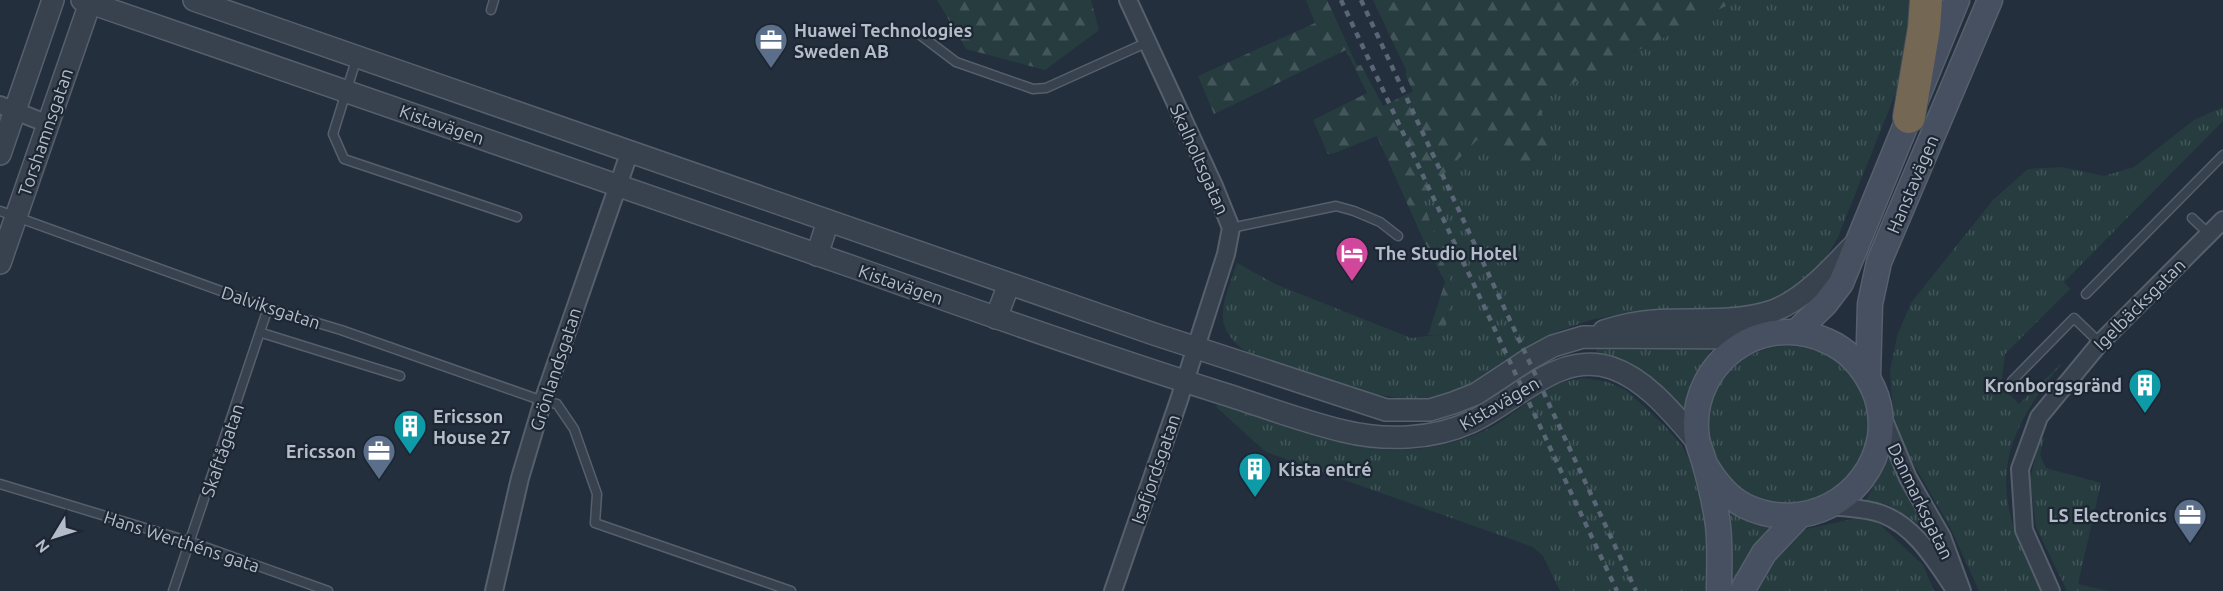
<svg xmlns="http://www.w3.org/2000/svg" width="2223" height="591" font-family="Ubuntu,sans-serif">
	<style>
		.grass { fill: url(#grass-tufts) }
		.forest { fill: url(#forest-firs) }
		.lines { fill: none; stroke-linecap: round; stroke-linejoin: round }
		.service-casing { stroke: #565f6c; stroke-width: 11 }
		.minor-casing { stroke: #565f6c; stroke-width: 20 }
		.tertiary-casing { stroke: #565f6c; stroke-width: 24 }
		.secondary-casing { stroke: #565f6c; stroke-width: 27 }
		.motorway-casing { stroke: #434c59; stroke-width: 34 }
		.service { stroke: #38414e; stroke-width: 8 }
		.minor { stroke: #38414e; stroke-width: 16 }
		.tertiary { stroke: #38414e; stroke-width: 21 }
		.secondary { stroke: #465061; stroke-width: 24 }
		.motorway { stroke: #746855; stroke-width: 32 }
		.rail { stroke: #5a6575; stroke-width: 4.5; stroke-dasharray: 6 6; stroke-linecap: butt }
		.labels { text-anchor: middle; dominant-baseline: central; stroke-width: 4.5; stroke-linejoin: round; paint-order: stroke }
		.poi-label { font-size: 18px; font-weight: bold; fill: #b4bcc9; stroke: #1d2633; text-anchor: start }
		.street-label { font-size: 18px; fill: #b4bcc9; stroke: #1d2633 }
	</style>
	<defs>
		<pattern id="grass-tufts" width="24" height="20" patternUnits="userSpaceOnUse" patternTransform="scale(1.5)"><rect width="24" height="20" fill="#263c3f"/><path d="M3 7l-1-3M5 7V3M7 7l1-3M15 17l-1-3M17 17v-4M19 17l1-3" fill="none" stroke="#435659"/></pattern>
		<pattern id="forest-firs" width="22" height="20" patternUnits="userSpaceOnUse" patternTransform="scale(1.5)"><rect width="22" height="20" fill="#263c3f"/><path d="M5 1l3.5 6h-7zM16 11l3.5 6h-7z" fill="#435659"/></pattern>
	</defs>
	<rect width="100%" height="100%" fill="#242f3e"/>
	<g class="grass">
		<path d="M1732,0h182l-1,32 -17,60 -58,145 -18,31 -48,36 -27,7 -109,2 -42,6 -39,13 -84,52 -29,11 -28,6 -50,-9 -117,-40c-39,-27 -22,-51 -10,-89l38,21 136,54 34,-4 6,-49 -29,-88 55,-57 47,34 28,-12 -14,-62 188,-94z"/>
		<path d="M2223,107v14l-159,161 6,7 -65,65 -4,32 18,18 43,-41c-70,86 -71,130 -21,228h-62l-29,-64 -45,-78 -12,-36 -3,-42 7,-35 14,-33 82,-103 35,-31 33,-2 43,9 30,-9 60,-47z"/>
		<path d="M1596,346l116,1 -22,42 -5,22 -22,-22 -66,-33z"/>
		<circle cx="1788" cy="426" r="80"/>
		<path d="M1585,378l23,4 18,8 40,37 16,19 16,30 8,28 5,87h-151l-17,-35 -10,-9 -267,-95 -51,-46 12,-2c36,11 71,27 108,37 52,14 101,12 151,-11 27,-13 48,-38 77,-48 7,-2 15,-3 22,-4z"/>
		<path d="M2040,437l4,1 -4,17 6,13 55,15 -23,101 30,7h-41l-31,-64 -6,-47z"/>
		<path d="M1890,455l36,66 -4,5 -35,-22 -21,-4z"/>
		<path d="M1723,510l32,14 20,4 -45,63z"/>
		<path d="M1857,518l20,4 46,43 11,26h-179l8,-19 39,-42z"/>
	</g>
	<g class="forest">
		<path d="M937,0h154l8,30 -54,40 -79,-21z"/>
		<path d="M1306,0h21l30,66 4,-1 22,41 30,-15 -7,-15v-6l-33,-70h359l-6,6 -187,94 14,62 -29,12 -47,-34 -55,57 29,88 -6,49 -17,1 17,-53 -22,-43 -46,-103 -42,17 -7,1 -15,-34 54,-27 -21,-43 -132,64 -16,-38 117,-53z"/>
	</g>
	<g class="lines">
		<defs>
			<g id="service">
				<path d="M491,10l3,-10"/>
				<path d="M919,34l37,28 77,27 13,-1 102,-46"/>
				<path d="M357,57l-24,77 11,25 173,58"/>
				<path d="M0,211l268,97 73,22 202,71 14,3 17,25 23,65 -2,29 196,68"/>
				<path d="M2192,218l17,16"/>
				<path d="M1231,228l105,-22 18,5 26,11 18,14"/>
				<path d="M2086,294l137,-139"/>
				<path d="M262,333l138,43"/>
				<path d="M2012,381l62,-63 26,25"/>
				<path d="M0,484l191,58 137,49"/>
				<path d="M173,591l95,-283"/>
			</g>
			<g id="minor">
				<path d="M0,105l48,19"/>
				<path d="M1884,420l24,58 34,59 20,54"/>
				<path d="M1831,506c17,2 35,2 51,8 34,13 53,47 73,76"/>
				<path d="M494,591l26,-113 23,-77 87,-250"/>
				<path d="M1113,591l66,-191 47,-146 5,-26 -17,-42 -86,-186"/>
				<path d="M2051,591l-27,-61 -4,-61 19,-52 61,-74 123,-123"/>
			</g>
			<g id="tertiary">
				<path d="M82,0c258,89 516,178 774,268 120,43 240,85 362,124 42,13 83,29 125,39 41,10 89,9 128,-9 45,-20 87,-72 141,-54 35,12 62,47 85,73"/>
				<path d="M194,0l960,334 232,76h44l23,-7 23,-9 53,-35 24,-13 30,-9 171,1"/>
				<path d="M0,154l53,-154"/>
				<path d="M817,255l11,-34"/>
				<path d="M0,263l91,-263"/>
				<path d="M996,318l13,-34"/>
				<path d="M1604,331c16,-5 32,-9 49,-10 40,-3 81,3 120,-10 32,-12 59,-43 82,-67"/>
			</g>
			<g id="secondary">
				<path d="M1796,332l29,-28 16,-21 116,-283"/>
				<path d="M1868,377l2,-73 9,-42 111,-262"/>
				<path d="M1705,464c10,17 22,33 40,42 58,28 124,-7 135,-69 2,-16 0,-34 -7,-49 -10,-21 -25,-38 -46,-47 -25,-12 -55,-12 -79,0 -37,19 -57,57 -51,98 2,9 6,17 8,26 5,17 9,36 12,53 4,24 2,49 2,73"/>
				<path d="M1742,591l22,-38 35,-37"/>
			</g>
			<path id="motorway" d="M1909,117l15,-89 2,-28"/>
		</defs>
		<use href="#service" class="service-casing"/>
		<use href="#minor" class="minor-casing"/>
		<use href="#tertiary" class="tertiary-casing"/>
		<use href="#secondary" class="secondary-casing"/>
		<use href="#motorway" class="motorway-casing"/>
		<use href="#service" class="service"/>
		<use href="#minor" class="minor"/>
		<use href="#tertiary" class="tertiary"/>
		<use href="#secondary" class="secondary"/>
		<use href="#motorway" class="motorway"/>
		<g class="rail">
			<path d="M1341,0l276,591"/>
			<path d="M1361,0l275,591"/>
		</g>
	</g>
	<defs>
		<symbol id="office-pin" viewBox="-11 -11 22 30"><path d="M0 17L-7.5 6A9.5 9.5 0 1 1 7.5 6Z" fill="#5c6f8a" stroke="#1d2633"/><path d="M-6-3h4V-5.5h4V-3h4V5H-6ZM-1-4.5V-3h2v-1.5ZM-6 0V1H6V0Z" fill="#fff"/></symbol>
		<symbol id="hotel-pin" viewBox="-11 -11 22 30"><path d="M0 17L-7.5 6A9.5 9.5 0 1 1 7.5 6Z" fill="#d1479c" stroke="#1d2633"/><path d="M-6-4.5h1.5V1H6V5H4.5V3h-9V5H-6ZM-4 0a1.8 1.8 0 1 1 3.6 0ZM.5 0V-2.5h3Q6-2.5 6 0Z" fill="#fff"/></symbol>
		<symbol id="building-pin" viewBox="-11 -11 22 30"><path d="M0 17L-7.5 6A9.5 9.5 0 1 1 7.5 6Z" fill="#0f9aa8" stroke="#1d2633"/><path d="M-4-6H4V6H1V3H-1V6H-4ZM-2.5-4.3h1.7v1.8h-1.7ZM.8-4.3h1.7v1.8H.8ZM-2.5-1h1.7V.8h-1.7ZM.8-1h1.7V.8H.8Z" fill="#fff"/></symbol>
	</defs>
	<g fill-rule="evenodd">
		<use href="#office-pin" x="752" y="21" width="38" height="52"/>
		<use href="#hotel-pin" x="1333" y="234" width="38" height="52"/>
		<use href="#building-pin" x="2126" y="366" width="38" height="52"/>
		<use href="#building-pin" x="391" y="407" width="38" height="52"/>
		<use href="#office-pin" x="360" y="432" width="38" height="52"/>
		<use href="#building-pin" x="1236" y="450" width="38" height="52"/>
		<use href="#office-pin" x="2171" y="496" width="38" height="52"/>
	</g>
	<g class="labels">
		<g class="poi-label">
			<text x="794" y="30">Huawei Technologies<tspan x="794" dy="21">Sweden AB</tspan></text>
			<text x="1375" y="253">The Studio Hotel</text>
			<text x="2122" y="385" text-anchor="end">Kronborgsgränd</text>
			<text x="433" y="416">Ericsson<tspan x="433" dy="21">House 27</tspan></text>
			<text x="356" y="451" text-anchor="end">Ericsson</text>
			<text x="1278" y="469">Kista entré</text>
			<text x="2167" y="515" text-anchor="end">LS Electronics</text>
		</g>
		<g class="street-label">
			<text transform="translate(442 124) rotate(19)">Kistavägen</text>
			<text transform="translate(45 132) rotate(-71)">Torshamnsgatan</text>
			<text transform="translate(1200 159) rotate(66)">Skalholtsgatan</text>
			<text transform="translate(1912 184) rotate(-67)">Hanstavägen</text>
			<text transform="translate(901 284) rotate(19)">Kistavägen</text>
			<text transform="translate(2139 304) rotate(-45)">Igelbäcksgatan</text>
			<text transform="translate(271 307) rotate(18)">Dalviksgatan</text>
			<text transform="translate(555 369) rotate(-72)">Grönlandsgatan</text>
			<text transform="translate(1499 403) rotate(-30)">Kistavägen</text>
			<text transform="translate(222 450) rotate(-71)">Skaftågatan</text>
			<text transform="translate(1155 469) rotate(-71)">Isafjordsgatan</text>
			<text transform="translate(1921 501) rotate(64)">Danmarksgatan</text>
			<text transform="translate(182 541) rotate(18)">Hans Werthéns gata</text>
		</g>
	</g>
	<g transform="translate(54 537) rotate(232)" stroke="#1d2633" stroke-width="4.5" paint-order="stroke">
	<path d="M0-4.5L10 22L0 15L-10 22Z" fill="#b4bcc9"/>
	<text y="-9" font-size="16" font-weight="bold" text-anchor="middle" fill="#b4bcc9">N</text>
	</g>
</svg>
